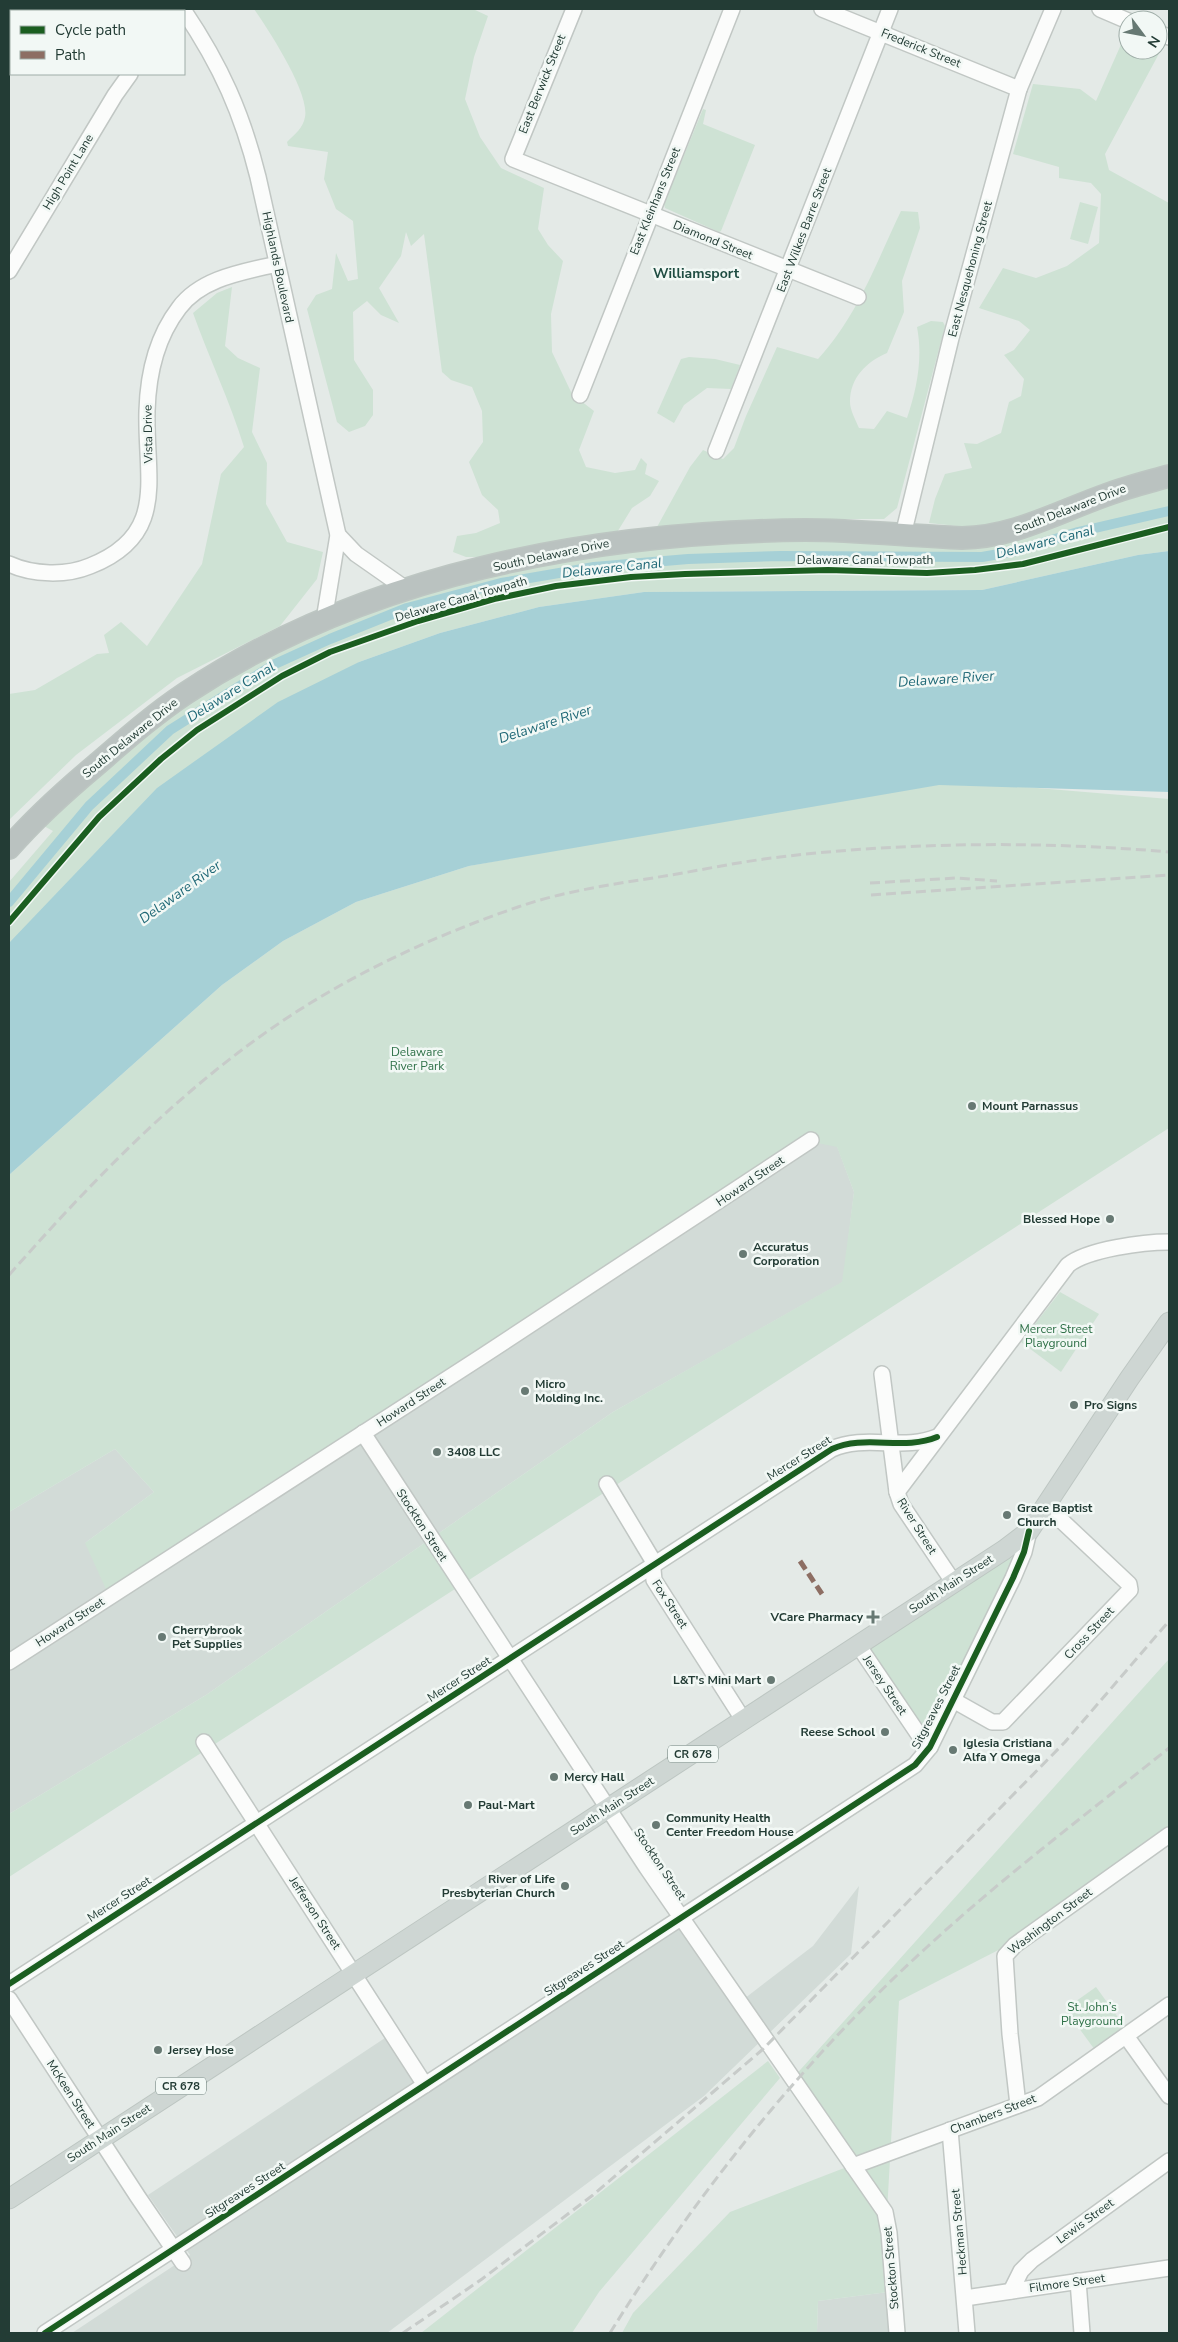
<svg xmlns="http://www.w3.org/2000/svg" width="1178" height="2342" font-family="'Nunito Sans',sans-serif">
	<style>
		.built { fill: #d2dbd7 }
		.green { fill: #cee2d4 }
		.water { fill: #a6d0d6 }
		.lines { fill: none; stroke-linecap: round; stroke-linejoin: round }
		.canal { stroke: #a6d0d6; stroke-width: 10 }
		.minor-casing { stroke: #c1c7c4; stroke-width: 18 }
		.major-casing { stroke: #bdc6c2; stroke-width: 21 }
		.highway-casing { stroke: #bdc6c2; stroke-width: 24 }
		.minor { stroke: #fbfcfb; stroke-width: 15 }
		.major { stroke: #ced6d3; stroke-width: 19 }
		.highway { stroke: #bac2c0; stroke-width: 21 }
		.rail { stroke: #c7cbc9; stroke-width: 3; stroke-dasharray: 10 5; stroke-linecap: butt }
		.quiet { stroke: #8d6e63; stroke-width: 5; stroke-dasharray: 10 5; stroke-linecap: butt }
		.cycleway-casing { stroke: #f2f8f5; stroke-width: 9 }
		.cycleway { stroke: #1b5e20; stroke-width: 6 }
		.poi-dot { fill: #677973; stroke: #f2f8f5; stroke-width: 2 }
		.labels { text-anchor: middle; dominant-baseline: central; stroke-width: 5; stroke-linejoin: round; paint-order: stroke }
		.shield { fill: #f2f8f5; stroke: #61746f; stroke-width: 1 }
		.shield-label { font-size: 11px; font-weight: bold; fill: #233c35 }
		.street-label { font-size: 12px; fill: #233c35; stroke: #f2f8f5 }
		.park-label { font-size: 12px; fill: #2f7148; stroke: #f2f8f5 }
		.poi-label { font-size: 12px; font-weight: bold; fill: #233c35; stroke: #f2f8f5; text-anchor: start }
		.neighbourhood-label { font-size: 14px; font-weight: bold; fill: #1f4d42; stroke: #f2f8f5 }
		.water-label { font-size: 14px; font-style: italic; fill: #1f6876; stroke: #f2f8f5 }
	</style>
	<rect width="100%" height="100%" fill="#e4eae7"/>
	<g class="built">
		<path d="M802,1140l35,6 17,46 -11,90 -230,130 -407,283 -197,119v-302l106,-63 39,43 -69,51z"/>
		<path d="M859,1886l-8,68 -147,142 -317,237h-315l118,-78 -42,-60 243,-161 32,50 257,-171 60,89 73,-56z"/>
		<path d="M888,2292l3,41h-76l2,-1 1,-31z"/>
	</g>
	<g class="green">
		<path d="M254,9h219l15,7 -14,41 -9,42 15,38 21,31 43,20 -6,41 10,16 15,16 -12,53 1,38 20,42 22,17 -15,39 7,17 29,6 20,-3 6,-12 6,6 -2,10 14,7 -9,15 -18,12 -16,26 -134,23h-16l-13,-5 4,-16 19,-3 24,-10 -2,-13 -16,-15 -13,-33 14,-20 -1,-31 -10,-24 -21,-7 -9,-8 -18,-138 -13,12 -5,-14 -5,24 -22,32 20,35 -18,-8 -14,-14 -14,11 1,48 19,30v25l-8,11 -16,6 -12,-10 -30,-113 9,-14 16,-6 4,-36 12,28 10,-2 -5,-58 -17,-12 -12,-30 4,-27 -40,-6 -1,-4c8,-8 16,-14 18,-25 5,-24 -37,-88 -51,-108z"/>
		<path d="M1127,31l1,19h30v-4l4,2 -57,106 4,16 60,33v263l-14,2 -73,30 -97,31 -56,-6 6,-24 10,-25 27,-6 -8,-25 13,1 24,-11 8,-31 12,-6 3,-17 -20,-24 10,-5 16,-20 -11,-9 -40,-13 24,-40 33,10 31,-12 32,-23 2,-49 -10,-11 -32,-5v-11l-46,-13 20,-70 47,5 16,12z"/>
		<path d="M703,109l3,1 -3,14 52,21 -34,86 -2,1 -54,-24 -1,-4z"/>
		<path d="M1080,202l18,5 -10,37 -18,-5z"/>
		<path d="M901,211l17,1 2,16 -18,53 2,31 -17,41c-21,9 -37,25 -37,49 0,8 6,19 9,26l15,1 13,-18 20,7c10,-30 16,-60 10,-91l14,-6 12,1 2,4 -48,182 -13,11h-123l-104,8 33,-60 13,-17 20,9 11,-11 12,-32 31,-69 41,12c39,-42 59,-98 83,-148z"/>
		<path d="M232,287l-7,59 13,12 22,10 -8,64 15,31 -1,41 21,38 36,10 -6,27 -37,47 -103,52 -101,77 -67,65v-126l26,-4 62,-36 12,-1 -5,-18 17,-13 26,24 55,-82 19,-90 23,-27c-14,-46 -35,-89 -51,-134l24,-20z"/>
		<path d="M689,357l26,2 25,6 -9,24 -24,-1 -23,17 -10,18 -17,-10 24,-54z"/>
		<path d="M1169,484v67l-31,4 -156,35 -338,2 -105,15 -99,26 -81,29 -350,281v-61l44,-51 -11,-6 122,-108 111,-65 136,-59 212,-45 177,-10 150,6 130,-32z"/>
		<path d="M892,776l277,23v329l-1160,749v-63l197,-119 407,-283 229,-130 12,-90 -17,-45 -35,-7 -692,458 -25,-55 69,-51 -39,-43 -106,63v-337l213,-190 61,-44 73,-39 113,-36 114,-21z"/>
		<path d="M1060,1292l39,22 -38,58 -40,-30z"/>
		<path d="M1029,1531l-99,216 -72,-102z"/>
		<path d="M1169,1659v173l-153,109 -117,60 -12,211 1,80 -70,9 -1,32h-195l11,-20 97,-101 122,-47 -60,-86z"/>
		<path d="M1096,1987l29,40 -30,23 -30,-41z"/>
		<path d="M768,2061l12,17 -181,214 -27,41h-151z"/>
	</g>
	<path class="water" d="M1169,551v241l-230,-7 -470,81 -113,36 -73,39 -61,44 -213,190v-232l148,-155 121,-86 81,-40 81,-29 99,-26 105,-15 338,-2 156,-35z"/>
	<g class="lines">
		<path class="canal" d="M9,902l80,-96 81,-76 105,-66 55,-25 77,-31 94,-25 93,-16 94,-8 93,-3 201,1 34,-6 62,-19 91,-21"/>
		<defs>
			<g id="minor">
				<path d="M574,9l-61,150 345,138"/>
				<path d="M822,9l197,80"/>
				<path d="M1100,9l28,12"/>
				<path d="M15,11v-2"/>
				<path d="M184,11c37,55 58,102 74,166l80,358 -14,85"/>
				<path d="M1158,33l11,4"/>
				<path d="M9,47l2,-8"/>
				<path d="M9,271l106,-176 15,-21"/>
				<path d="M580,395l152,-386"/>
				<path d="M716,451l174,-442"/>
				<path d="M338,535l18,19 50,35"/>
				<path d="M903,535l48,-197 68,-249 34,-80"/>
				<path d="M9,564c24,11 57,12 81,2 79,-31 55,-88 57,-155 1,-37 9,-73 32,-103 22,-30 64,-36 98,-44"/>
				<path d="M882,1374l15,118 4,12 53,79"/>
				<path d="M363,1433l284,435 238,344 4,21 8,100"/>
				<path d="M607,1484l45,75 2,21 90,141"/>
				<path d="M897,1492l171,-227c20,-16 76,-23 101,-23"/>
				<path d="M858,1645l65,96 7,6"/>
				<path d="M9,1662l472,-305 330,-217"/>
				<path d="M953,1700l39,22h11l127,-132 -1,-6 -83,-78"/>
				<path d="M204,1742l221,343"/>
				<path d="M9,1984l823,-535c32,-15 72,2 105,-12"/>
				<path d="M9,1999l129,198 45,66"/>
				<path d="M1126,2036l43,60"/>
				<path d="M1018,2105l-8,-71 -5,-78 10,-11 154,-110"/>
				<path d="M950,2130l17,203"/>
				<path d="M853,2166l185,-68 131,-93"/>
				<path d="M1078,2281l4,52"/>
				<path d="M1011,2291l10,-20 11,-11 137,-99"/>
				<path d="M965,2298l204,-30"/>
				<path d="M45,2333l870,-568 15,-18 83,-169 11,-26 5,-21"/>
			</g>
			<path id="major" d="M9,2199l995,-649 25,-19 100,-152 40,-57"/>
			<path id="highway" d="M9,848c26,-30 56,-57 87,-83 29,-25 57,-50 90,-72 180,-119 405,-161 619,-163 52,0 105,6 157,8 52,-1 96,-26 144,-43 21,-8 42,-13 63,-19"/>
		</defs>
		<use href="#minor" class="minor-casing"/>
		<use href="#major" class="major-casing"/>
		<use href="#highway" class="highway-casing"/>
		<use href="#minor" class="minor"/>
		<use href="#major" class="major"/>
		<use href="#highway" class="highway"/>
		<g class="rail">
			<path d="M870,883l86,-5 41,3"/>
			<path d="M871,895l298,-20"/>
			<path d="M9,1275c84,-95 174,-189 281,-259 70,-46 149,-82 228,-109 52,-18 106,-24 159,-33 34,-6 68,-13 103,-17 124,-15 264,-16 389,-5"/>
			<path d="M403,2333l79,-54 111,-84 169,-145 303,-308 104,-121"/>
			<path d="M610,2333c86,-139 195,-275 316,-385 77,-71 162,-135 243,-200"/>
		</g>
		<path class="quiet" d="M800,1561l22,33"/>
		<defs>
			<g id="cycleway">
				<path d="M9,922l90,-105 62,-58 36,-29 85,-54 48,-24 88,-31 76,-22 62,-13 75,-9 54,-3 143,-4 99,3 48,-3 48,-6 146,-37"/>
				<path d="M9,1984l823,-535c32,-15 72,2 105,-12"/>
				<path d="M45,2333l870,-568 15,-18 83,-169 11,-26 5,-21"/>
			</g>
		</defs>
		<use href="#cycleway" class="cycleway-casing"/>
		<use href="#cycleway" class="cycleway"/>
	</g>
	<g class="poi-dot">
		<circle cx="972" cy="1106" r="5"/>
		<circle cx="1110" cy="1219" r="5"/>
		<circle cx="743" cy="1254" r="5"/>
		<circle cx="525" cy="1391" r="5"/>
		<circle cx="1074" cy="1405" r="5"/>
		<circle cx="437" cy="1452" r="5"/>
		<circle cx="1007" cy="1515" r="5"/>
		<path d="M870.5 1609.5h5v5h5v5h-5v5h-5v-5h-5v-5h5z"/>
		<circle cx="162" cy="1637" r="5"/>
		<circle cx="771" cy="1680" r="5"/>
		<circle cx="885" cy="1732" r="5"/>
		<circle cx="953" cy="1750" r="5"/>
		<circle cx="554" cy="1777" r="5"/>
		<circle cx="468" cy="1805" r="5"/>
		<circle cx="656" cy="1825" r="5"/>
		<circle cx="565" cy="1886" r="5"/>
		<circle cx="158" cy="2050" r="5"/>
	</g>
	<g class="labels">
		<g class="shield">
			<rect x="668" y="1745.5" width="50" height="17" rx="4"/>
			<rect x="156" y="2077.5" width="50" height="17" rx="4"/>
		</g>
		<g class="shield-label">
			<text x="693" y="1754">CR 678</text>
			<text x="181" y="2086">CR 678</text>
		</g>
		<g class="street-label">
			<text transform="translate(921 48) rotate(22)">Frederick Street</text>
			<text transform="translate(542 84) rotate(-68)">East Berwick Street</text>
			<text transform="translate(68 172) rotate(-59)">High Point Lane</text>
			<text transform="translate(655 201) rotate(-68)">East Kleinhans Street</text>
			<text transform="translate(804 230) rotate(-69)">East Wilkes Barre Street</text>
			<text transform="translate(713 240) rotate(22)">Diamond Street</text>
			<text transform="translate(278 267) rotate(78)">Highlands Boulevard</text>
			<text transform="translate(970 269) rotate(-75)">East Nesquehoning Street</text>
			<text transform="translate(148 434) rotate(-91)">Vista Drive</text>
			<text transform="translate(1070 509) rotate(-21)">South Delaware Drive</text>
			<text transform="translate(551 555) rotate(-12)">South Delaware Drive</text>
			<text x="865" y="560">Delaware Canal Towpath</text>
			<text transform="translate(461 599) rotate(-16)">Delaware Canal Towpath</text>
			<text transform="translate(130 738) rotate(-39)">South Delaware Drive</text>
			<text transform="translate(750 1181) rotate(-34)">Howard Street</text>
			<text transform="translate(411 1402) rotate(-33)">Howard Street</text>
			<text transform="translate(799 1458) rotate(-32)">Mercer Street</text>
			<text transform="translate(422 1525) rotate(57)">Stockton Street</text>
			<text transform="translate(917 1526) rotate(58)">River Street</text>
			<text transform="translate(951 1584) rotate(-33)">South Main Street</text>
			<text transform="translate(670 1604) rotate(57)">Fox Street</text>
			<text transform="translate(70 1622) rotate(-33)">Howard Street</text>
			<text transform="translate(1089 1633) rotate(-47)">Cross Street</text>
			<text transform="translate(459 1679) rotate(-33)">Mercer Street</text>
			<text transform="translate(885 1685) rotate(56)">Jersey Street</text>
			<text transform="translate(936 1707) rotate(-63)">Sitgreaves Street</text>
			<text transform="translate(612 1806) rotate(-33)">South Main Street</text>
			<text transform="translate(660 1864) rotate(56)">Stockton Street</text>
			<text transform="translate(119 1899) rotate(-33)">Mercer Street</text>
			<text transform="translate(315 1913) rotate(57)">Jefferson Street</text>
			<text transform="translate(1050 1921) rotate(-37)">Washington Street</text>
			<text transform="translate(584 1968) rotate(-33)">Sitgreaves Street</text>
			<text transform="translate(71 2094) rotate(57)">McKeen Street</text>
			<text transform="translate(993 2114) rotate(-21)">Chambers Street</text>
			<text transform="translate(109 2133) rotate(-33)">South Main Street</text>
			<text transform="translate(245 2190) rotate(-33)">Sitgreaves Street</text>
			<text transform="translate(1085 2221) rotate(-36)">Lewis Street</text>
			<text transform="translate(959 2232) rotate(-95)">Heckman Street</text>
			<text transform="translate(891 2268) rotate(-95)">Stockton Street</text>
			<text transform="translate(1067 2283) rotate(-8)">Filmore Street</text>
		</g>
		<g class="park-label">
			<text x="417" y="1052">Delaware<tspan x="417" dy="14">River Park</tspan></text>
			<text x="1056" y="1329">Mercer Street<tspan x="1056" dy="14">Playground</tspan></text>
			<text x="1092" y="2007">St. John’s<tspan x="1092" dy="14">Playground</tspan></text>
		</g>
		<g class="poi-label">
			<text x="982" y="1106">Mount Parnassus</text>
			<text x="1100" y="1219" text-anchor="end">Blessed Hope</text>
			<text x="753" y="1247">Accuratus<tspan x="753" dy="14">Corporation</tspan></text>
			<text x="535" y="1384">Micro<tspan x="535" dy="14">Molding Inc.</tspan></text>
			<text x="1084" y="1405">Pro Signs</text>
			<text x="447" y="1452">3408 LLC</text>
			<text x="1017" y="1508">Grace Baptist<tspan x="1017" dy="14">Church</tspan></text>
			<text x="863" y="1617" text-anchor="end">VCare Pharmacy</text>
			<text x="172" y="1630">Cherrybrook<tspan x="172" dy="14">Pet Supplies</tspan></text>
			<text x="761" y="1680" text-anchor="end">L&amp;T's Mini Mart</text>
			<text x="875" y="1732" text-anchor="end">Reese School</text>
			<text x="963" y="1743">Iglesia Cristiana<tspan x="963" dy="14">Alfa Y Omega</tspan></text>
			<text x="564" y="1777">Mercy Hall</text>
			<text x="478" y="1805">Paul-Mart</text>
			<text x="666" y="1818">Community Health<tspan x="666" dy="14">Center Freedom House</tspan></text>
			<text x="555" y="1879" text-anchor="end">River of Life<tspan x="555" dy="14">Presbyterian Church</tspan></text>
			<text x="168" y="2050">Jersey Hose</text>
		</g>
		<g class="neighbourhood-label">
			<text x="696" y="273">Williamsport</text>
		</g>
		<g class="water-label">
			<text transform="translate(1045 542) rotate(-14)">Delaware Canal</text>
			<text transform="translate(612 568) rotate(-6)">Delaware Canal</text>
			<text transform="translate(946 679) rotate(-4)">Delaware River</text>
			<text transform="translate(231 692) rotate(-32)">Delaware Canal</text>
			<text transform="translate(545 724) rotate(-18)">Delaware River</text>
			<text transform="translate(180 892) rotate(-36)">Delaware River</text>
		</g>
	</g>
	<rect width="1178" height="2342" fill="none" stroke="#233c35" stroke-width="20"/>
	<rect x="10" y="10" width="175" height="65" fill="#f2f8f5" stroke="#9fada8"/>
	<rect x="20" y="26" width="25" height="8" fill="#1b5e20" stroke="#9fada8"/>
	<text x="55" y="35" font-size="15" fill="#233c35">Cycle path</text>
	<rect x="20" y="51" width="25" height="8" fill="#8d6e63" stroke="#9fada8"/>
	<text x="55" y="60" font-size="15" fill="#233c35">Path</text>
	<g transform="translate(1143 35) rotate(122)"><circle r="24" fill="#f2f8f5" stroke="#9fada8"/>
	<path d="M0-4L9 19L0 12L-9 19Z" fill="#677973"/>
	<text y="-8" font-size="14" font-weight="bold" text-anchor="middle" fill="#233c35">N</text>
	</g>
</svg>
